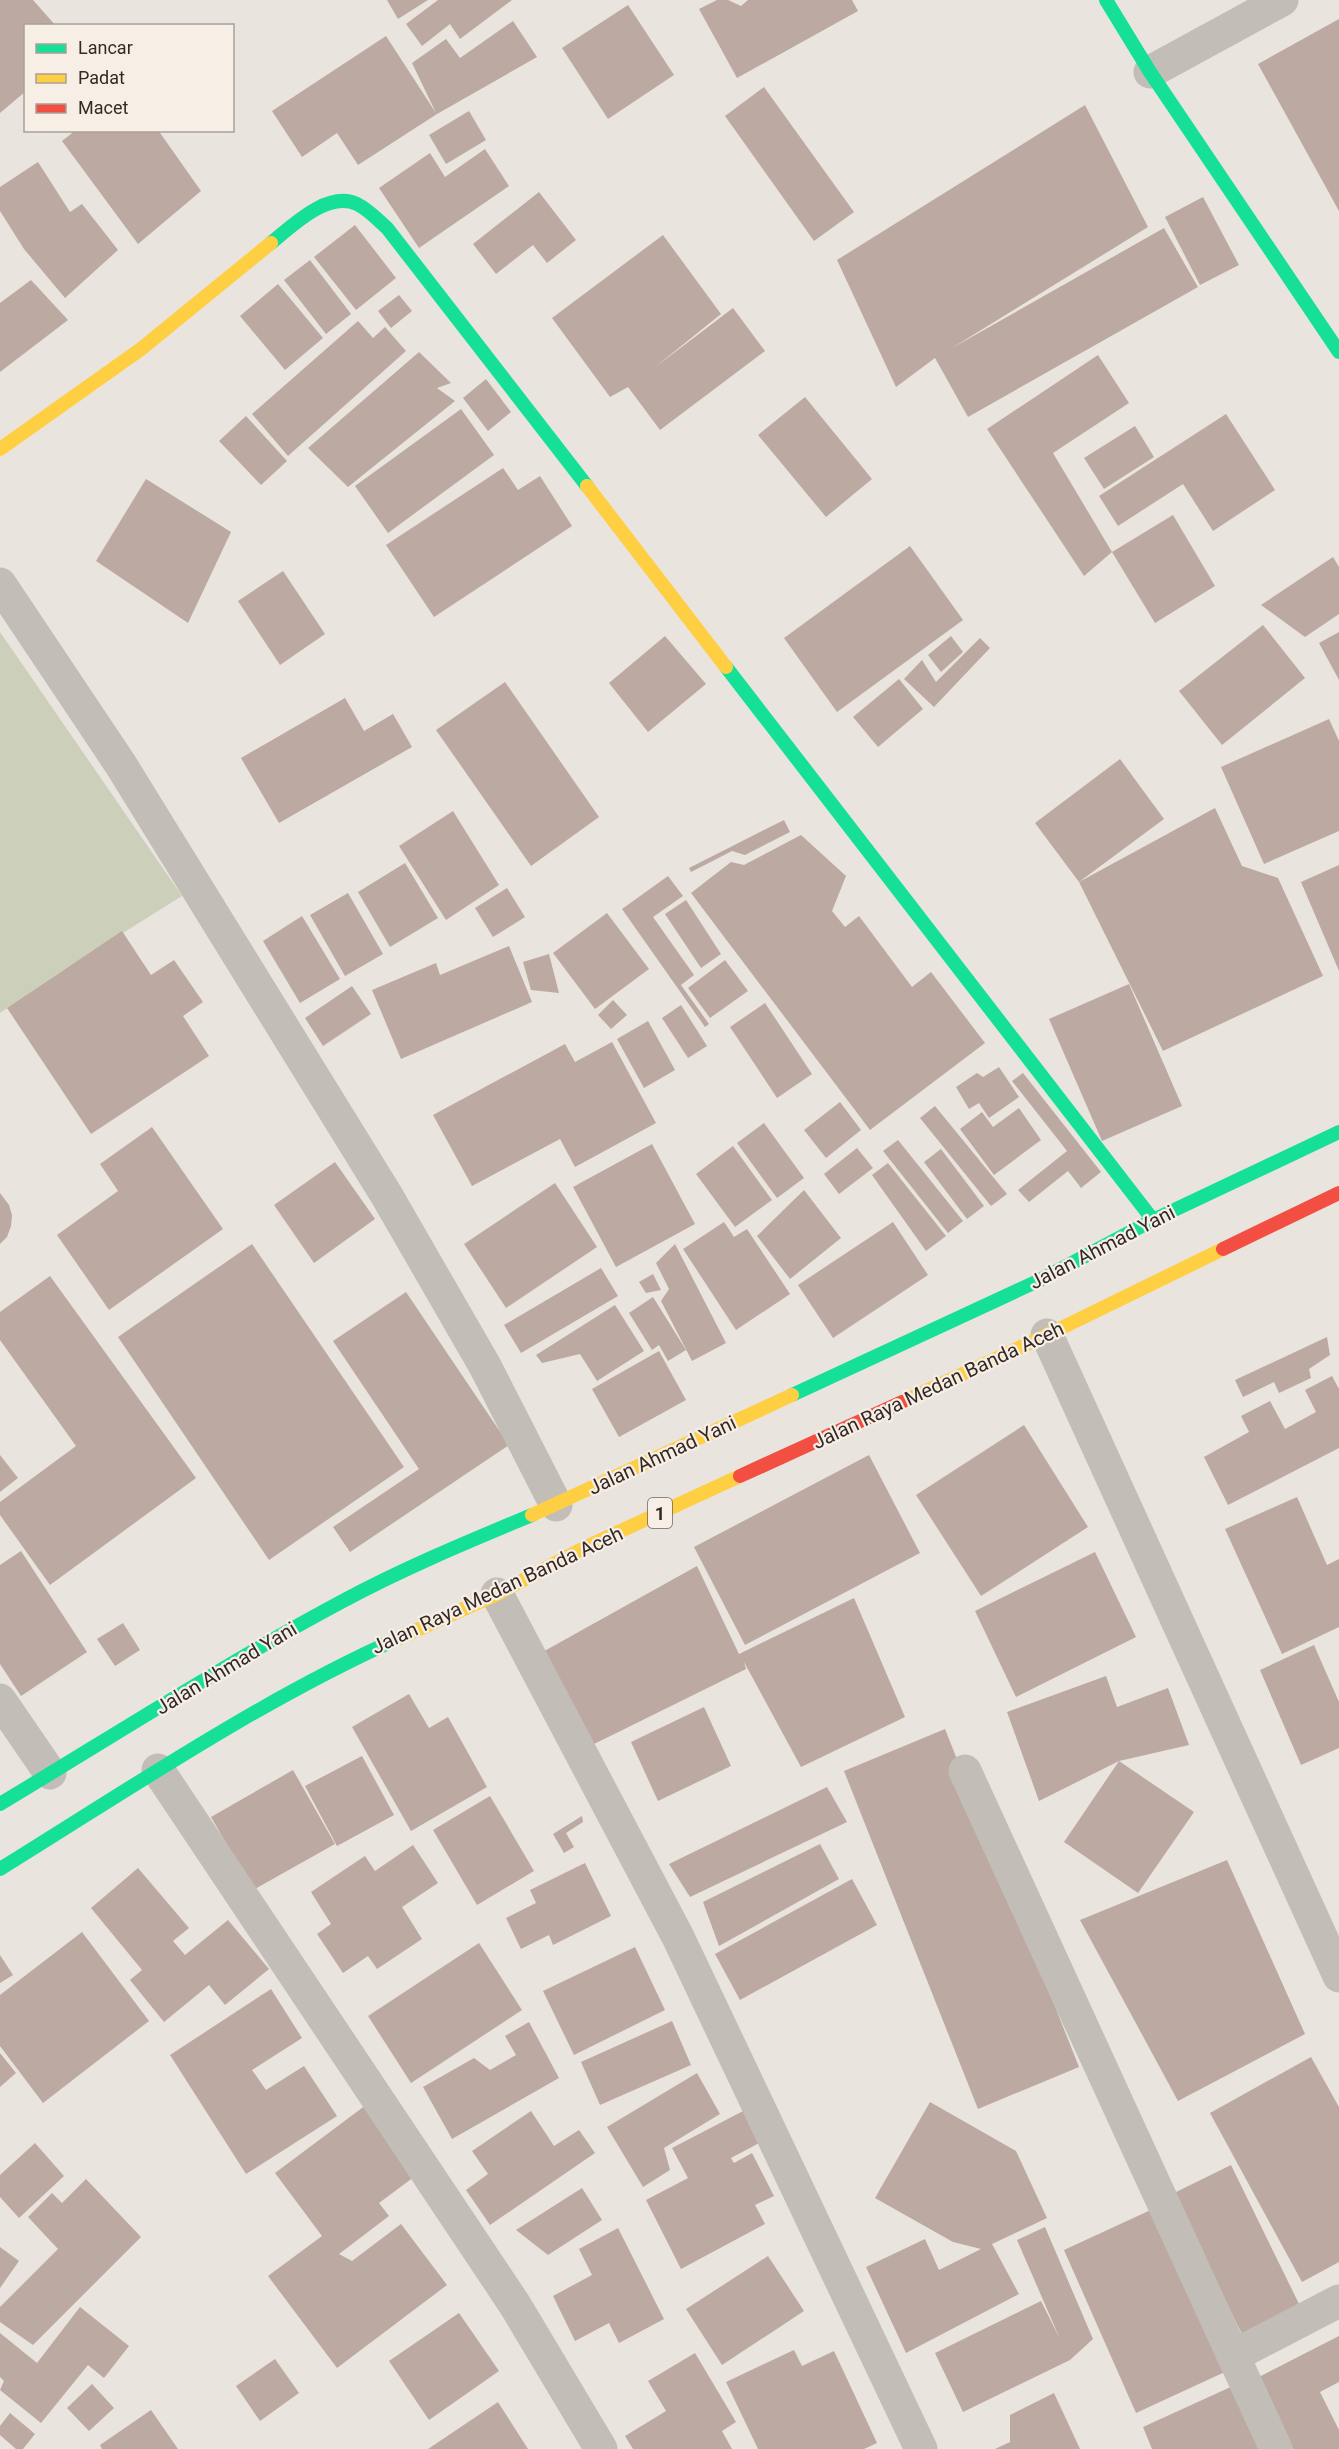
<svg xmlns="http://www.w3.org/2000/svg" width="1339" height="2449" font-family="Roboto,sans-serif">
	<style>
		.green { fill: #cccfba }
		.building { fill: #bca9a2 }
		.lines { fill: none; stroke-linecap: round; stroke-linejoin: round }
		.street { stroke: #c3bdb8; stroke-width: 33 }
		.fast { stroke: #16e098; stroke-width: 14 }
		.slow { stroke: #ffcf43; stroke-width: 14 }
		.jam { stroke: #f24e42; stroke-width: 14 }
		.labels { text-anchor: middle; dominant-baseline: central; stroke-width: 4.5; stroke-linejoin: round; paint-order: stroke }
		.shield { fill: #f7efe6; stroke: #6e6560; stroke-width: 1.5 }
		.shield-label { font-size: 18px; font-weight: bold; fill: #332a27 }
		.street-label { font-size: 20px; fill: #332a27; stroke: #f7efe6 }
	</style>
	<rect width="100%" height="100%" fill="#eae4df"/>
	<path class="green" d="M0,632l182,264 -120,75 -62,42z"/>
	<g class="building">
		<path d="M0,0h33l23,26h-30v65l-26,22z"/>
		<path d="M387,0h41l-30,19z"/>
		<path d="M438,0h74l-52,39 -10,-15 -28,22 -16,-22z"/>
		<path d="M717,0h11l13,6 7,-6h104l6,11 -121,67 -38,-69z"/>
		<path d="M628,5l46,70 -66,44 -46,-71z"/>
		<path d="M1339,19v192l-81,-147z"/>
		<path d="M513,21l24,36 -100,57 -79,51 -21,-32 -35,24 -30,-46 114,-75 50,77 -24,-50 34,-24 14,19z"/>
		<path d="M764,87l90,125 -40,29 -89,-125z"/>
		<path d="M1085,105l63,122 -196,121 212,-120 34,59 -230,130 -33,-59 -39,29 -59,-127z"/>
		<path d="M469,111l17,29 -40,24 -17,-29z"/>
		<path d="M76,130h82l43,61 -63,53 -76,-103z"/>
		<path d="M485,149l24,37 -90,62 -40,-60 51,-35 15,24z"/>
		<path d="M38,162l32,50 12,-8 36,46 -53,48 -41,-49 -24,-38v-24z"/>
		<path d="M539,192l37,48 -29,23 -14,-18 -37,29 -23,-30z"/>
		<path d="M1203,197l36,68 -39,20 -35,-68z"/>
		<path d="M355,225l41,53 -40,32 -42,-53z"/>
		<path d="M663,235l58,79 -67,54 79,-60 32,43 -105,79 -32,-43 -18,10 -58,-79z"/>
		<path d="M310,260l41,54 -25,20 -42,-54z"/>
		<path d="M31,280l37,40 -68,52v-69z"/>
		<path d="M278,284l45,54 -38,32 -45,-54z"/>
		<path d="M399,295l13,16 -21,17 -13,-17z"/>
		<path d="M358,321l15,17 12,-11 21,24 -118,105 -36,-42z"/>
		<path d="M419,352l32,31 -14,5 18,13 -107,86 -40,-39z"/>
		<path d="M1098,355l31,48 -76,50 59,99 -28,24 -97,-147z"/>
		<path d="M486,379l25,33 -23,19 -25,-33z"/>
		<path d="M805,397l67,82 -46,38 -68,-82z"/>
		<path d="M461,409l33,46 -106,78 -33,-47z"/>
		<path d="M1226,414l49,76 -62,41 -30,-47 -65,42 -19,-30z"/>
		<path d="M246,416l41,45 -26,24 -42,-44z"/>
		<path d="M1135,426l19,31 -50,32 -20,-31z"/>
		<path d="M503,468l15,22 22,-14 32,50 -138,91 -48,-72z"/>
		<path d="M146,479l85,53 -43,91 -92,-62z"/>
		<path d="M1173,515l42,71 -60,37 -43,-71z"/>
		<path d="M910,546l53,74 -126,92 -53,-74z"/>
		<path d="M1333,557l6,10v47l-34,23 -44,-32z"/>
		<path d="M283,571l42,63 -45,31 -42,-64z"/>
		<path d="M1263,625l42,53 -83,67 -43,-54z"/>
		<path d="M1339,632v48l-20,-37z"/>
		<path d="M665,636l41,48 -58,48 -39,-49z"/>
		<path d="M951,636l12,16 -22,20 -13,-17z"/>
		<path d="M980,638l10,10 -56,59 -30,-28 18,-19 14,22z"/>
		<path d="M899,679l24,30 -45,38 -25,-30z"/>
		<path d="M505,682l94,135 -68,49 -95,-136z"/>
		<path d="M345,698l19,33 29,-17 19,33 -133,76 -38,-65z"/>
		<path d="M1329,719l10,22v90l-75,33 -43,-97z"/>
		<path d="M1120,759l44,60 -85,63 136,-74 27,58 36,12 45,98 -160,75 -84,-169 -44,-59z"/>
		<path d="M453,811l46,74 -53,35 -47,-74z"/>
		<path d="M784,820l6,12 -45,23 -13,-4 -41,21 -2,-4z"/>
		<path d="M801,835l45,41 -14,35 13,16 14,-11 53,71 19,-15 54,71 -115,87 -179,-237 40,-31 13,3z"/>
		<path d="M405,863l33,55 -48,29 -32,-55z"/>
		<path d="M1339,865v106l-38,-89z"/>
		<path d="M668,876l15,20 -30,21 41,58 -13,10 28,39 -4,3 -83,-118z"/>
		<path d="M507,888l18,29 -32,20 -18,-29z"/>
		<path d="M348,893l35,61 -38,22 -35,-61z"/>
		<path d="M686,900l35,54 -20,14 -36,-54z"/>
		<path d="M607,913l42,56 -54,40 -42,-56z"/>
		<path d="M302,916l38,63 -40,24 -37,-62z"/>
		<path d="M122,931l29,44 23,-15 29,42 -20,14 26,40 -118,78 -84,-126z"/>
		<path d="M509,946l23,56 -131,57 -29,-69 64,-27 4,12z"/>
		<path d="M549,954l10,39 -28,-3 -8,-28z"/>
		<path d="M725,960l23,31 -38,27 -22,-30z"/>
		<path d="M1129,984l53,122 -80,35 -53,-122z"/>
		<path d="M352,986l19,28 -48,32 -18,-28z"/>
		<path d="M613,1000l14,15 -16,14 -13,-14z"/>
		<path d="M765,1003l47,71 -35,24 -47,-71z"/>
		<path d="M681,1005l26,41 -19,12 -26,-40z"/>
		<path d="M648,1021l27,49 -31,18 -27,-49z"/>
		<path d="M612,1042l44,81 -81,44 -15,-28 -88,47 -39,-71 132,-71 10,18z"/>
		<path d="M999,1067l20,30 -30,21 -10,-15 -10,6 -13,-22 21,-14 6,4z"/>
		<path d="M1023,1073l78,99 -20,16 -13,-17 -39,31 -11,-12 49,-39 -55,-70z"/>
		<path d="M840,1102l21,28 -35,28 -22,-28z"/>
		<path d="M935,1106l72,88 -16,12 -71,-88z"/>
		<path d="M1019,1108l22,32 -47,35 -34,-46 22,-17 11,15z"/>
		<path d="M764,1123l40,55 -27,20 -40,-55z"/>
		<path d="M152,1127l71,102 -114,81 -52,-75 61,-44 -18,-27z"/>
		<path d="M898,1140l65,81 -15,12 -65,-82z"/>
		<path d="M652,1144l43,80 -79,43 -43,-80z"/>
		<path d="M733,1146l39,54 -37,27 -39,-53z"/>
		<path d="M857,1148l16,20 -34,26 -15,-20z"/>
		<path d="M941,1149l43,57 -17,13 -43,-57z"/>
		<path d="M335,1162l40,57 -61,44 -40,-58z"/>
		<path d="M888,1163l58,73 -20,15 -54,-76z"/>
		<path d="M555,1183l42,64 -91,61 -42,-64z"/>
		<path d="M804,1190l37,48 -51,41 -33,-43z"/>
		<path d="M0,1193l9,12 3,10 -1,11 -4,11 -7,7z"/>
		<path d="M724,1222l10,15 13,-8 43,65 -54,36 -53,-81z"/>
		<path d="M893,1222l35,53 -95,63 -35,-53z"/>
		<path d="M252,1244l152,223 -135,93 -151,-223z"/>
		<path d="M675,1244l51,99 -34,18 -31,-60 8,-12 -13,-26z"/>
		<path d="M601,1268l17,28 -97,57 -17,-28z"/>
		<path d="M653,1274l8,16 -15,3 -7,-11z"/>
		<path d="M50,1276l146,202 -146,107 -50,-70v-13l76,-56 -76,-106v-28z"/>
		<path d="M406,1292l103,153 -159,107 -17,-25 86,-58 -86,-128z"/>
		<path d="M653,1297l33,53 -18,11 -9,-16 -7,5 -23,-37z"/>
		<path d="M615,1305l29,46 -47,30 -17,-27 -38,9 -6,-8z"/>
		<path d="M1327,1337l3,18 -21,14 2,9 -32,15 -5,-11 -31,15 -8,-17z"/>
		<path d="M659,1351l27,49 -67,37 -27,-48z"/>
		<path d="M1332,1376l7,13v59l-111,57 -24,-48 45,-25 -8,-16 29,-15 15,28 31,-17 -11,-22z"/>
		<path d="M1024,1425l64,102 -107,69 -65,-101z"/>
		<path d="M0,1455l18,23 -18,14z"/>
		<path d="M869,1455l51,98 -175,92 -51,-98z"/>
		<path d="M1297,1497l30,68 12,-6v68l-57,27 -57,-125z"/>
		<path d="M21,1551l66,101 -66,44 -21,-32v-99z"/>
		<path d="M1095,1552l41,85 -120,60 -41,-86z"/>
		<path d="M697,1566l42,88 115,-56 51,119 -104,50 -57,-105 2,7 -160,79 -47,-94z"/>
		<path d="M123,1623l17,27 -25,16 -18,-27z"/>
		<path d="M1314,1645l25,57v46l-38,17 -41,-95z"/>
		<path d="M1106,1676l11,31 51,-19 21,57 -70,16 75,51 -56,81 -74,-51 55,-81 -80,40 -32,-89z"/>
		<path d="M409,1694l20,34 19,-11 39,70 -76,44 -59,-104z"/>
		<path d="M704,1707l27,59 -73,35 -27,-59z"/>
		<path d="M945,1729l134,338 -101,42 -134,-338z"/>
		<path d="M362,1756l32,59 -57,31 -32,-60z"/>
		<path d="M293,1770l42,74 -82,46 -42,-73z"/>
		<path d="M827,1787l20,35 -157,75 -21,-33z"/>
		<path d="M490,1796l44,75 -57,34 -44,-75z"/>
		<path d="M582,1816l1,6 -17,11 8,14 -10,6 -11,-19z"/>
		<path d="M820,1844l19,35 -120,67 -16,-44z"/>
		<path d="M413,1845l25,38 -36,24 20,32 -45,30 -9,-13 -25,17 -26,-39 14,-10 -20,-32 54,-36 10,15z"/>
		<path d="M1227,1860l78,174 -127,67 -98,-181z"/>
		<path d="M585,1863l26,53 -58,29 -4,-10 -28,14 -15,-31 30,-15 -6,-13z"/>
		<path d="M138,1868l51,60 -16,13 12,14 43,-35 41,49 -44,36 -16,-20 -45,37 -34,-42 12,-10 -51,-62z"/>
		<path d="M852,1879l25,46 -137,75 -25,-46z"/>
		<path d="M82,1932l67,89 -106,82 -43,-57v-51z"/>
		<path d="M479,1943l43,67 -111,73 -43,-67z"/>
		<path d="M635,1947l30,63 -91,45 -31,-64z"/>
		<path d="M0,1955l13,20 -13,8z"/>
		<path d="M271,1989l31,49 -50,32 14,20 38,-24 33,50 -91,58 -76,-119z"/>
		<path d="M672,2021l19,44 -91,40 -19,-43z"/>
		<path d="M529,2022l30,56 -107,61 -29,-52 51,-29 16,12 26,-15 -11,-19z"/>
		<path d="M0,2053l16,20 -16,14z"/>
		<path d="M1311,2057l28,50v155l-37,20 -92,-169z"/>
		<path d="M697,2073l23,41 -56,34 6,22 -27,17 -36,-60z"/>
		<path d="M370,2102l52,69 -43,32 10,13 -50,38 13,7 49,-37 46,61 -110,83 -69,-92 54,-40 -47,-63z"/>
		<path d="M930,2102l86,49 31,67 -55,26 27,50 -113,59 -40,-86 59,-28 14,31 42,-21 -28,-7 -78,-44z"/>
		<path d="M747,2109l16,32 -32,17 3,5 18,-10 22,43 -19,9 10,19 -84,45 -35,-69 42,-22 -16,-30z"/>
		<path d="M531,2111l23,35 25,-16 16,23 -105,72 -24,-35 22,-16 -16,-23z"/>
		<path d="M35,2143l29,33 -45,42 -19,-21v-22z"/>
		<path d="M1231,2165l70,143 -58,28 -71,-142z"/>
		<path d="M86,2179l55,58 -108,108 -33,-23v-15l58,-58 -30,-32 24,-24 10,10z"/>
		<path d="M582,2188l20,32 -54,35 -32,-25z"/>
		<path d="M1155,2208l72,163 -91,42 -72,-163z"/>
		<path d="M1045,2227l48,112 -23,21 -107,52 -28,-59 106,-52 19,38 -43,-99z"/>
		<path d="M618,2228l46,91 -45,24 -10,-20 -34,18 -22,-45 39,-21 -13,-26z"/>
		<path d="M0,2247l19,14 -19,27z"/>
		<path d="M768,2256l36,55 -82,54 -36,-56z"/>
		<path d="M80,2307l49,39 -25,32 -16,-13 -47,58 -41,-33 4,-9 -4,-4v-44l37,30z"/>
		<path d="M459,2313l40,58 -70,49 -40,-59z"/>
		<path d="M1339,2336v46l-19,10 19,38v19h-46l-36,-71z"/>
		<path d="M794,2350l8,16 32,-15 43,92 -13,6h-106l-32,-67z"/>
		<path d="M695,2353l41,69 -14,9 10,18h-99l-8,-13 41,-25 -18,-30z"/>
		<path d="M275,2359l24,34 -39,28 -24,-35z"/>
		<path d="M92,2384l22,24 -25,23 -22,-23z"/>
		<path d="M1235,2385l29,64h-112l-9,-22z"/>
		<path d="M1054,2393l26,56h-85l15,-7v-27z"/>
		<path d="M498,2402l30,47h-100z"/>
		<path d="M151,2410l27,39h-76l-2,-4z"/>
		<path d="M10,2413l25,21 -12,15h-7l-16,-14v-9z"/>
	</g>
	<g class="lines">
		<g class="street">
			<path d="M1150,72l132,-72"/>
			<path d="M0,584l121,181 266,431 98,170 71,139"/>
			<path d="M1047,1335l292,641"/>
			<path d="M497,1594l181,343 243,512"/>
			<path d="M0,1700l50,73"/>
			<path d="M158,1770l357,535 86,144"/>
			<path d="M965,1771l311,678"/>
			<path d="M1233,2356l106,-55"/>
		</g>
		<g class="fast">
			<path d="M1106,0l44,72 189,280"/>
			<path d="M271,243c21,-17 57,-53 86,-39 12,6 21,16 30,24l200,258"/>
			<path d="M726,667l427,553"/>
			<path d="M792,1395l248,-115 113,-60 186,-88"/>
			<path d="M0,1804c113,-68 225,-140 341,-202 61,-33 126,-60 191,-87"/>
			<path d="M0,1869c131,-81 259,-168 399,-231"/>
		</g>
		<g class="slow">
			<path d="M0,449l141,-100 130,-106"/>
			<path d="M587,486l139,181"/>
			<path d="M902,1402l145,-67 176,-86"/>
			<path d="M532,1515l260,-120"/>
			<path d="M399,1638l98,-44 91,-48 152,-70"/>
		</g>
		<g class="jam">
			<path d="M1223,1249l116,-56"/>
			<path d="M740,1476l162,-74"/>
		</g>
	</g>
	<g class="labels">
		<rect class="shield" x="648" y="1498" width="24" height="30" rx="4.5"/>
		<g class="shield-label">
			<text x="660" y="1513">1</text>
		</g>
		<g class="street-label">
			<text transform="translate(1102 1247) rotate(-27)">Jalan Ahmad Yani</text>
			<text transform="translate(938 1385) rotate(-25)">Jalan Raya Medan Banda Aceh</text>
			<text transform="translate(662 1455) rotate(-25)">Jalan Ahmad Yani</text>
			<text transform="translate(497 1590) rotate(-25)">Jalan Raya Medan Banda Aceh</text>
			<text transform="translate(226 1668) rotate(-31)">Jalan Ahmad Yani</text>
		</g>
	</g>
	<rect x="24" y="24" width="210" height="108" fill="#f7efe6" stroke="#a9a09a" stroke-width="1.5"/>
	<rect x="36" y="44" width="30" height="9" fill="#16e098" stroke="#a9a09a" stroke-width="1.5"/>
	<text x="78" y="54" font-size="18" fill="#332a27">Lancar</text>
	<rect x="36" y="74" width="30" height="9" fill="#ffcf43" stroke="#a9a09a" stroke-width="1.5"/>
	<text x="78" y="84" font-size="18" fill="#332a27">Padat</text>
	<rect x="36" y="104" width="30" height="9" fill="#f24e42" stroke="#a9a09a" stroke-width="1.5"/>
	<text x="78" y="114" font-size="18" fill="#332a27">Macet</text>
</svg>
